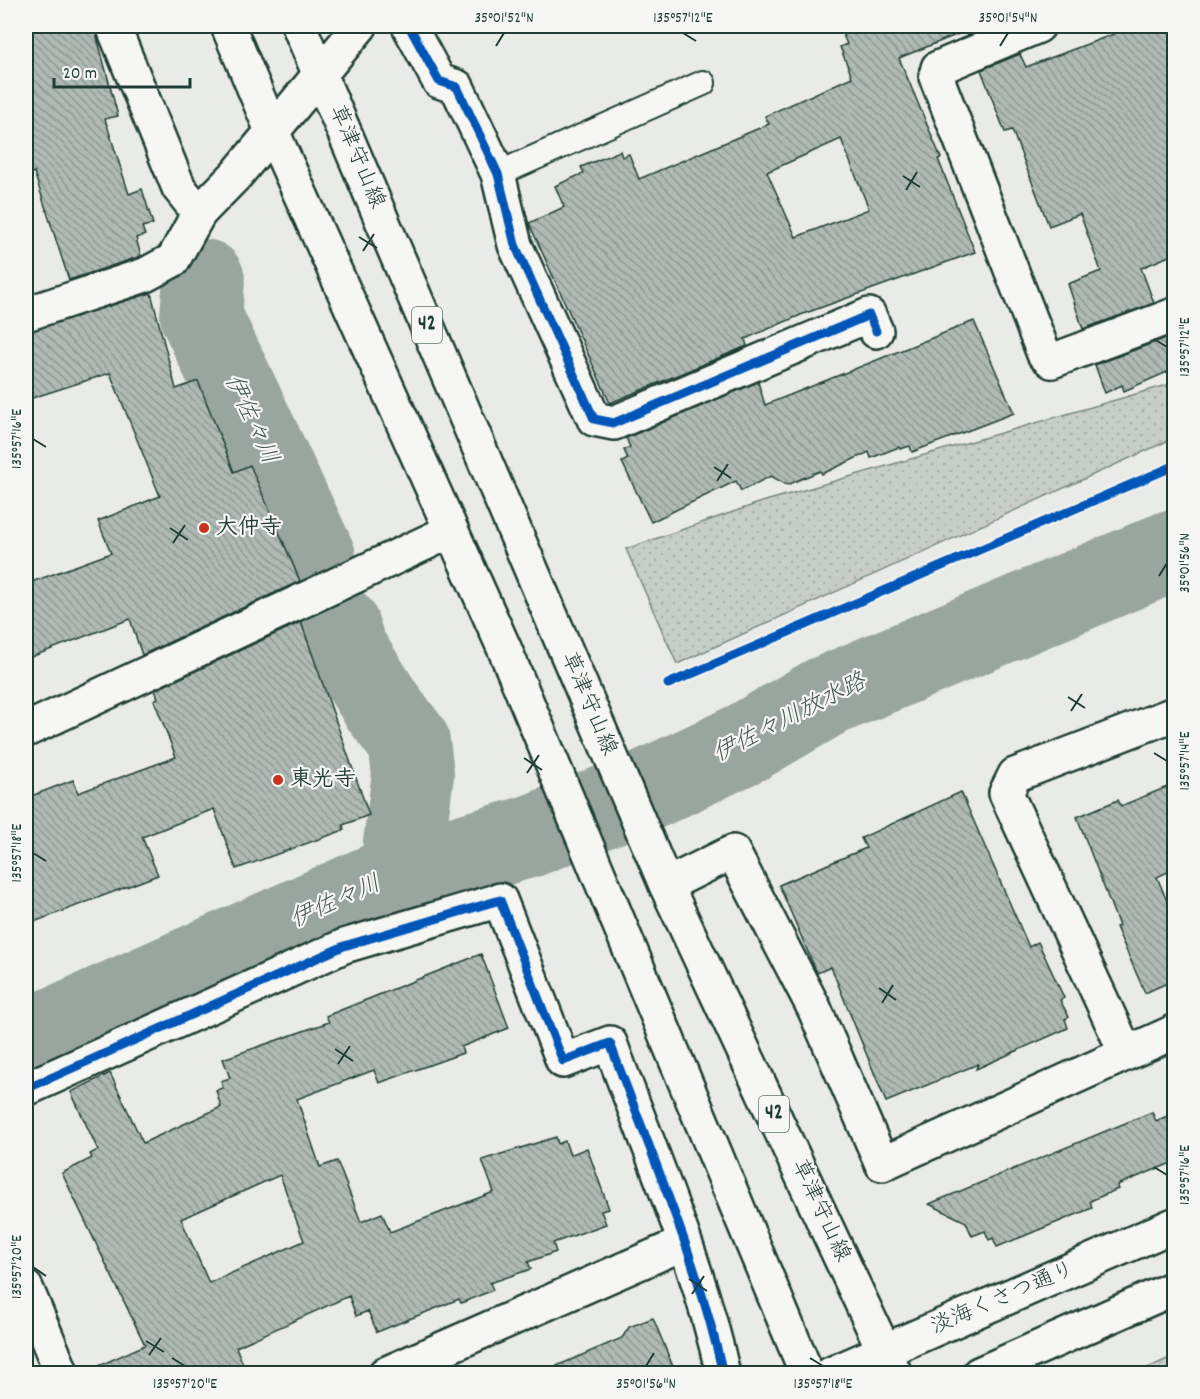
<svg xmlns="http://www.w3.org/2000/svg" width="1200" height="1399" font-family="Dekko,'Klee One',sans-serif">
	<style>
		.park { fill: url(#park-dots); stroke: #73867e; stroke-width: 1.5 }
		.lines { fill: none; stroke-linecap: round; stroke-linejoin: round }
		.river { stroke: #99a6a0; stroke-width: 82 }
		.building { fill: url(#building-back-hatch); stroke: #1f3d34; stroke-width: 1.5; fill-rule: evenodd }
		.service-casing { stroke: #1f3d34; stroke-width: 28 }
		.minor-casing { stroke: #1f3d34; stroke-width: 38 }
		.tertiary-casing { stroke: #1f3d34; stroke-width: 38 }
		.primary-casing { stroke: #1f3d34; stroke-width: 38 }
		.service { stroke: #f6f6f2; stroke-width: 24 }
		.minor { stroke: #f6f6f2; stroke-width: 33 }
		.tertiary { stroke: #f6f6f2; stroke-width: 33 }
		.primary { stroke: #f6f6f2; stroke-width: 33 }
		.cycleway-casing { stroke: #f6f6f2; stroke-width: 13 }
		.cycleway { stroke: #0057b8; stroke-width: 9 }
		.ticks { fill: none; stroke: #1f3d34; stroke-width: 2 }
		.poi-dot { fill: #c8321e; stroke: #f6f6f2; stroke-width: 2 }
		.labels { text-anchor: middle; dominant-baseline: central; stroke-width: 4.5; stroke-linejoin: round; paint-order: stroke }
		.shield { fill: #f6f6f2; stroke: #60746d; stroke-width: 1.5 }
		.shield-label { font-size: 21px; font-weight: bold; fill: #1f3d34 }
		.street-label { font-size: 22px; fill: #1f3d34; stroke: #f6f6f2 }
		.poi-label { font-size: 22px; font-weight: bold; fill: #1f3d34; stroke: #f6f6f2; text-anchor: start }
		.water-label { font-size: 24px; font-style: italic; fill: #445c54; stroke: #f6f6f2 }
		.neatline { fill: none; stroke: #1f3d34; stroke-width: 2 }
		.ticks-label { font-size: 15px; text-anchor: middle; fill: #1f3d34 }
	</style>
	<defs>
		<pattern id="park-dots" width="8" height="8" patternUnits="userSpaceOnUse" patternTransform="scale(1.5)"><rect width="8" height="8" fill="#c7cec9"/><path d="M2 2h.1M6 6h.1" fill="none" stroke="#aab2ad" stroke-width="1.8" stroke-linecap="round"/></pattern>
		<pattern id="building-back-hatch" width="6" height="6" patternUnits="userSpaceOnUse" patternTransform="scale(1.5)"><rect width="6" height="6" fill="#b0bab5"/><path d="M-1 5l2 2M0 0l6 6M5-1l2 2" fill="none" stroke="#8f9894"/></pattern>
	</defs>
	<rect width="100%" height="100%" fill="#e9ebe7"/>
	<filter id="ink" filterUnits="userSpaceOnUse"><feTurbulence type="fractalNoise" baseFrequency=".0167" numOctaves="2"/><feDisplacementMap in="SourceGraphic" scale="12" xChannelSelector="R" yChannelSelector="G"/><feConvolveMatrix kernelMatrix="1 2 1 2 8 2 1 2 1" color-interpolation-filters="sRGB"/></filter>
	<g filter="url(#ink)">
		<g class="park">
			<path d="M1174,383v55l-497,226 -51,-115 136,-47z"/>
			<path d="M1174,1356v17h-37z"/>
		</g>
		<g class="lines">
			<g class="river">
				<path d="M204,280l-3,36 114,241"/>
				<path d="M338,625l8,24 37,58 26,35 4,32 -13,100"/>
				<path d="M26,1041l374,-167 131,-38 118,-47 99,-47 77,-45 349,-147"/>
			</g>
		</g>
		<g class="building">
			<path d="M26,26h68l24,90 -13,3 24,75 13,-5 11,35 -11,3 3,8 -9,3 5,18 -72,24 -35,-108 -8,3z"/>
			<path d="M839,26h152l-23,9 -2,-4 -67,27 42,100 -3,1 37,93 -172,62 -58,25 2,7 -137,57 -81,-180 35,-16 -9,-21 29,-13 -3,-6 39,-16 2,6 7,-3 10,25 130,-55 -4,-8 87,-39 -12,-30 7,-3zM841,139l28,70 -73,28 -29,-65z"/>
			<path d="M1111,26h63v228l-33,14 13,35 -71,26 -15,-45 33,-13 -21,-57 -31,12 -37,-96 -7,2 -24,-62 39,-16 6,13 88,-33z"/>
			<path d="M151,293l25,96 22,-8 36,91 16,-7 50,116 -158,74 -12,-36 -104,40v-75l85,-31 -13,-32 62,-25 -50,-123 -84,27v-68z"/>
			<path d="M974,321l40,92 -102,39 -2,-6 -10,3 -1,-2 -28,11 -2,-6 -47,22 -2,-3 -33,14 -16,-9 -30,15 -5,-10 -85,41 -29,-60 6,-3 -4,-9 6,-3 -4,-9 132,-56 7,23z"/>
			<path d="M1166,338l8,22v9l-50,22 -2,-6 -17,8 -10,-28z"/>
			<path d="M301,622l68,193 -26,10 1,5 -108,39 -22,-60 -72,28 16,38 -132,50v-127l47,-18 5,13 98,-36 -22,-57 4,-2 -3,-8z"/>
			<path d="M1174,784v85l-17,8 17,41v62l-29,13 -29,-66 3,-1 -42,-109 41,-17 3,6z"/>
			<path d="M961,792l68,155 9,-5 26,56 -4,2 9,17 -4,2 3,9 -92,41 2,-5 -92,38 -55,-135 -14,6 -38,-88 87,-37 -5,-10z"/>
			<path d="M481,954l28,74 -48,19 2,6 -84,30 -5,-13 -77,29 23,68 17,-6 24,61 21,-9 8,19 104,-40 -12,-32 74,-23 2,7 7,-3 5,14 17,-7 22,61 -8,2 5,13 -53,19 3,9 -28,10 3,7 -41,14 3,7 -32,13 -2,-4 -82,33 -9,-21 -12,5 -7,-20 -113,51 11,27h-166l64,-29 -83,-172 30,-15 -2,-4 8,-4 -27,-58 39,-19 33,70 78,-36 -5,-17 7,-2 -2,-7 9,-3 -7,-19 106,-37 -3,-6zM280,1175l24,66 -95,42 -28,-64z"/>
			<path d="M1152,1112l4,9 18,-8v49l-57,23 1,4 -28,12 2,7 -95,39 -4,-9 -4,2 -4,-9 -13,5 -6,-14 -37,-18z"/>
			<path d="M653,1318l23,56h-138l84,-36 7,-11z"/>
		</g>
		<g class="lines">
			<defs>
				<path id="service" d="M498,174l205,-91"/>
				<g id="minor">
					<path d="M113,26l66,162 20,25"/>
					<path d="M409,26l30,55 18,6 41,87 17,71 79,174 20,4 255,-108 7,16"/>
					<path d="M1038,26l-100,42 -2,8 108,278 8,7 122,-46"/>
					<path d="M26,314l119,-39 28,-15 26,-47 38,-39 123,-148"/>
					<path d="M26,730l425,-199"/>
					<path d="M666,885l67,-33 81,156 68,156 292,-132"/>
					<path d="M1126,1053l-120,-260 9,-18 159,-61"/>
					<path d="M26,1089l318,-143 156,-46 63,161 47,-18c40,109 88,217 113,331"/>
					<path d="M26,1288l36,86"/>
					<path d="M385,1374l299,-131"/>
				</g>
				<g id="tertiary">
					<path d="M831,1374l343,-149"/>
					<path d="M979,1374l195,-86"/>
				</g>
				<g id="primary">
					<path d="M228,26l44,105 233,519 302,724"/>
					<path d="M299,26l367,859 229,489"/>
				</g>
			</defs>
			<use href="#service" class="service-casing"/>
			<use href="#minor" class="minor-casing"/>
			<use href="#tertiary" class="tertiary-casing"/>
			<use href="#primary" class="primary-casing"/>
			<use href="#service" class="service"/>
			<use href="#minor" class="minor"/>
			<use href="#tertiary" class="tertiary"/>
			<use href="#primary" class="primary"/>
			<defs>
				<g id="cycleway">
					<path d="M409,26l30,55 18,6 41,87 17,71 79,174 20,4 255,-108 7,16"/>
					<path d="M668,684l506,-218"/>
					<path d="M26,1089l318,-143 156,-46 63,161 47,-18c40,109 88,217 113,331"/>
				</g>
			</defs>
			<use href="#cycleway" class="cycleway-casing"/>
			<use href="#cycleway" class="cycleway"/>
		</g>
	</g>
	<path class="ticks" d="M683,33l13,8M496,46l8,-13M1000,46l8,-13M903,176l17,11M906,190l11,-18M359,237l18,11M363,251l11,-17M1154,339l13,8M33,439l13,8M714,467l17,11M717,481l11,-17M170,528l18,12M173,543l12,-18M1159,576l8,-13M1068,697l17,11M1071,711l11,-17M1154,753l13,8M524,758l18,12M527,773l12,-18M33,853l13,8M879,988l17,12M882,1003l11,-18M335,1049l18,12M338,1064l12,-18M1154,1167l13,8M33,1267l13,9M689,1279l18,12M692,1294l12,-18M146,1341l18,11M149,1355l12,-17M172,1358l13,8M810,1358l13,8M646,1366l8,-13"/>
	<g class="poi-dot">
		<circle cx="204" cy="528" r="6"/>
		<circle cx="278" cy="780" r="6"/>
	</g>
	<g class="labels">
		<g class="shield">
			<rect x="412" y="307" width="30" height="36" rx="4.5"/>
			<rect x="759" y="1096" width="30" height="36" rx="4.5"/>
		</g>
		<g class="shield-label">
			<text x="427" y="325">42</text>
			<text x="774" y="1114">42</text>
		</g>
		<g class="street-label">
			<text transform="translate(356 157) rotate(67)">草津守山線</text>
			<text transform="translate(588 704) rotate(67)">草津守山線</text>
			<text transform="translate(820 1211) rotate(65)">草津守山線</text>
			<text transform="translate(1003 1299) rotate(-23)">淡海くさつ通り</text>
		</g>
		<g class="poi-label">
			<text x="216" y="528">大仲寺</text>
			<text x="290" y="780">東光寺</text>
		</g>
		<g class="water-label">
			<text transform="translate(250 420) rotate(65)">伊佐々川</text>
			<text transform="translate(790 719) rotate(-27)">伊佐々川放水路</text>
			<text transform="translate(336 903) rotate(-24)">伊佐々川</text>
		</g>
	</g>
	<rect width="1200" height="1399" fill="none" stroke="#f6f6f2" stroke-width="66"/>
	<path d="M54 78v9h136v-9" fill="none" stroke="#1f3d34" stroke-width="3"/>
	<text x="63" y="78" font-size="18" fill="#1f3d34" stroke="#f6f6f2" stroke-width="4.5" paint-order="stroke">20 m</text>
	<rect x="33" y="33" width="1134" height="1333" class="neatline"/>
	<g class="ticks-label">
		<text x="504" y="22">35°01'52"N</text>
		<text x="683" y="22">135°57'12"E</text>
		<text x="1008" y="22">35°01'54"N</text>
		<text transform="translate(1184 347) rotate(-90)" y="5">135°57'12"E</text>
		<text transform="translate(16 439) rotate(-90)" y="5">135°57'16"E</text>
		<text transform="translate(1184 563) rotate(-90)" y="5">35°01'56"N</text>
		<text transform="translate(1184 761) rotate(-90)" y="5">135°57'14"E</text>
		<text transform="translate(16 853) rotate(-90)" y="5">135°57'18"E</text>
		<text transform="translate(1184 1175) rotate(-90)" y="5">135°57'16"E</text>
		<text transform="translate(16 1267) rotate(-90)" y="5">135°57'20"E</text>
		<text x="185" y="1388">135°57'20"E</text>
		<text x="646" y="1388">35°01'56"N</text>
		<text x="823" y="1388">135°57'18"E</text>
	</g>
</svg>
